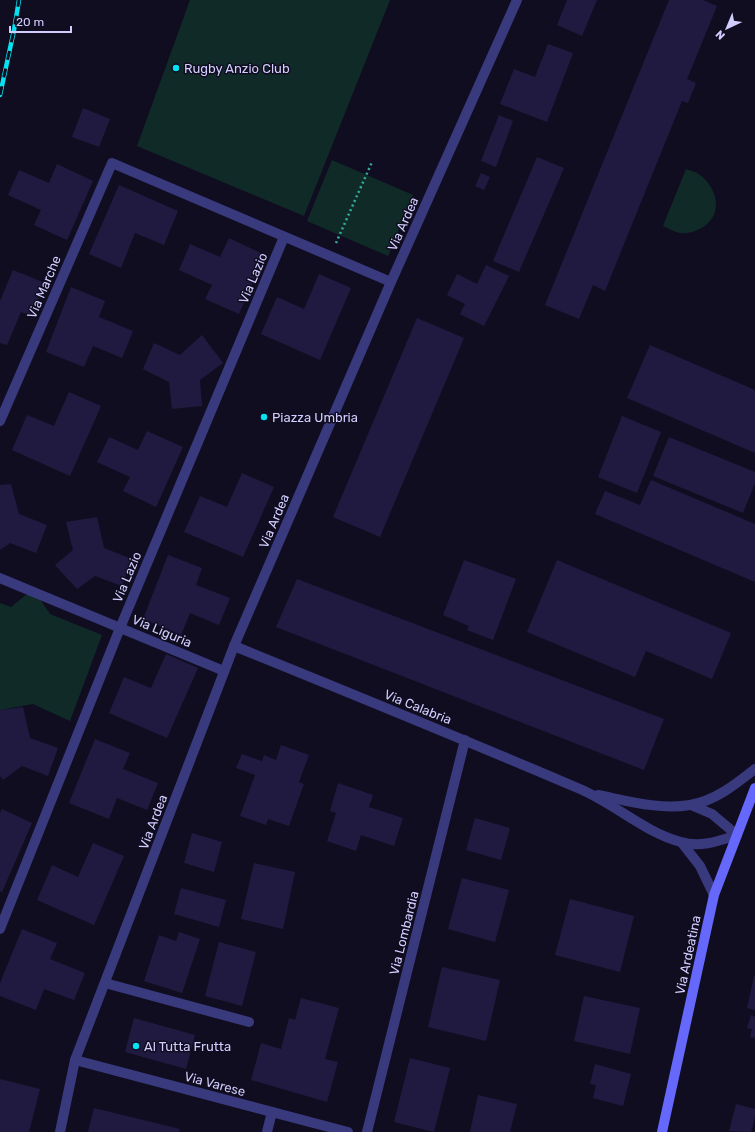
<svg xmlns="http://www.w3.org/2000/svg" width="755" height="1132" font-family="Rubik,sans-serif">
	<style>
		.green { fill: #102a28 }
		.building { fill: #201a40 }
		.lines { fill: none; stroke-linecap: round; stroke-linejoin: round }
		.path { stroke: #30afa2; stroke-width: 2.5; stroke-dasharray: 2 3; stroke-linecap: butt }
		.lane { stroke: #39397e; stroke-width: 10 }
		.street { stroke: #39397e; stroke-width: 10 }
		.secondary { stroke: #6668fc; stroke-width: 10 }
		.rail-casing { stroke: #05e3f2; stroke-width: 4.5 }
		.rail { stroke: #100d20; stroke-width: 3; stroke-dasharray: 9; stroke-linecap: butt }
		.poi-dot { fill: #05e3f2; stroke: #100d20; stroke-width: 1.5 }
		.labels { text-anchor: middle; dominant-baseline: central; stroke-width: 3; stroke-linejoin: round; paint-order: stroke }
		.poi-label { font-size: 13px; fill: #d1cdfe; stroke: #100d20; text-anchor: start }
		.street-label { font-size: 13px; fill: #d1cdfe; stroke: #100d20 }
	</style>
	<rect width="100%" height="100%" fill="#100d20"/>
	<g class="green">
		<path d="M190,0h200l-86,216 -167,-70z"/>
		<path d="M332,160l81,35 -25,61 -81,-35z"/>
		<path d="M686,169c5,2 11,3 14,6 17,13 24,39 3,52 -6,4 -15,7 -23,6 -6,-1 -12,-5 -17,-7z"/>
		<path d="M33,589l17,25 52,21 -32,86 -37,-17 -33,6v-107l11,4z"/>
	</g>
	<g class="building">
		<path d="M567,0h30l-15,36 -25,-11z"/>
		<path d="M669,0h34l14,6 -30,73 9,4 -8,20 -6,-2 -77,190 -12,-6 -14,34 -34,-14z"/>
		<path d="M548,44l25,9 -26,69 -47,-18 14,-35 21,8z"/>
		<path d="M83,108l27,11 -11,28 -27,-10z"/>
		<path d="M499,115l14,6 -17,46 -15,-6z"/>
		<path d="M537,157l27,11 -45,104 -26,-11z"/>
		<path d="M57,164l36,17 -26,59 -33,-15 7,-15 -33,-15 11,-25 30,13z"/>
		<path d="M481,173l9,4 -6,13 -9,-4z"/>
		<path d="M119,185l59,26 -14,34 -29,-12 -14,35 -32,-14z"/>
		<path d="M229,238l36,17 -26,59 -34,-15 7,-14 -33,-15 11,-26 30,13z"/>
		<path d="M486,265l23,11 -25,50 -24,-12 5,-10 -18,-9 10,-21 20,10z"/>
		<path d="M13,270l32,13 -14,33 -10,-4 -14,33 -7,-2v-42z"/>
		<path d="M319,274l32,14 -31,72 -59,-26 16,-37 27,12z"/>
		<path d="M71,287l34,14 -6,16 34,14 -11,27 -29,-12 -9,21 -38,-15z"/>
		<path d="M417,318l47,20 -84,199 -47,-20z"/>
		<path d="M202,335l21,28 -23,17 2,26 -30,3 -3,-27 -26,-13 11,-26 26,12z"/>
		<path d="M650,345l105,45v63l-128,-55z"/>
		<path d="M69,392l32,14 -31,70 -58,-26 15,-35 27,11z"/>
		<path d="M622,416l39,16 -24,61 -39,-16z"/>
		<path d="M147,431l36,16 -27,60 -33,-16 7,-14 -33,-15 12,-25 29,13z"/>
		<path d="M669,437l86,35v11l-12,30 -90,-37z"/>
		<path d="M242,473l32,14 -31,70 -59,-25 16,-36 27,11z"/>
		<path d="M651,480l104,44v58l-160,-68 10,-23 35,14z"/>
		<path d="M11,484l8,30 28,11 -11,28 -26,-10 -10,7v-65z"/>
		<path d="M97,517l7,31 28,11 -10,27 -27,-10 -18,13 -22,-24 18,-15 -7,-28z"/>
		<path d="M168,555l34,13 -6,17 34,13 -11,27 -29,-12 -9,22 -38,-16z"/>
		<path d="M464,560l52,19 -23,61 -26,-10 2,-4 -26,-11z"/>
		<path d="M557,560l174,73 -19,46 -66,-28 -11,26 -108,-45z"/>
		<path d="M297,579l367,140 -20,51 -368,-143z"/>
		<path d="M166,654l32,14 -31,70 -58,-25 15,-36 27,11z"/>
		<path d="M23,707l7,31 28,10 -10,28 -26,-10 -19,14 -3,-4v-66z"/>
		<path d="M95,739l35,14 -7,16 35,14 -11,27 -30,-12 -8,21 -40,-16z"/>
		<path d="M281,745l28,10 -10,27 5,2 -15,42 -21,-7 -2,6 -26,-9 15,-41 -19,-7 6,-14 20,7 2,-6 12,5z"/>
		<path d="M338,783l35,12 -4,12 34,11 -9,28 -33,-11 -5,16 -29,-10 9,-28 -6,-2z"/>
		<path d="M2,809l30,14 -30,69 -2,-1v-78z"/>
		<path d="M475,818l35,10 -9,32 -35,-10z"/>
		<path d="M192,833l30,9 -8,30 -30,-9z"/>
		<path d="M93,843l31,13 -30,69 -57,-25 15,-35 26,12z"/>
		<path d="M254,863l41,9 -12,57 -42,-10z"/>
		<path d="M462,878l47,12 -14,52 -47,-13z"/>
		<path d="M181,888l45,12 -7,27 -45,-13z"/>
		<path d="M570,899l64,17 -14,56 -65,-17z"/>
		<path d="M22,929l35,14 -7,16 35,14 -11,27 -30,-11 -8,21 -36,-14v-13z"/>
		<path d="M179,932l21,7 -18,54 -38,-12 15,-46 17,6z"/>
		<path d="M219,942l37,10 -14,54 -37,-10z"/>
		<path d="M442,967l58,13 -14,61 -58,-14z"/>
		<path d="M754,976h1v34l-8,-2z"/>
		<path d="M584,996l56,12 -10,46 -56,-13z"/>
		<path d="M301,998l38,10 -14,51 13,3 -11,40 -76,-22 10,-37 20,6 8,-31 6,2z"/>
		<path d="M751,1015l4,2v21l-5,-1 2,-8 -5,-1z"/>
		<path d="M134,1018l61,17 -9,34 -61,-17z"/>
		<path d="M410,1058l40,10 -16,64 -40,-10z"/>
		<path d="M595,1064l36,10 -8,32 -30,-8 3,-13 -6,-1z"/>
		<path d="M0,1079l40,10 -11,43h-29z"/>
		<path d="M478,1095l39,9 -7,28h-40z"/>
		<path d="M736,1104l19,5v8l-4,15 -22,-1z"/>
		<path d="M94,1108l86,21 -1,3h-91z"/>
	</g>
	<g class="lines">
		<path class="path" d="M336,243l36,-81"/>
		<g class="lane">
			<path d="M105,983l144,39"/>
			<path d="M267,1132l5,-20"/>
		</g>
		<g class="street">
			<path d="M0,421l112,-258 279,119"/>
			<path d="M0,578l224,93"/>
			<path d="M234,646c116,47 231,94 346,143 35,15 64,43 101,53 19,6 38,-1 56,-7"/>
			<path d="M598,795c30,6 62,15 92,10 25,-4 46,-21 65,-36"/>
			<path d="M691,805l21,9 25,21"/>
			<path d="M682,843l18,23 14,29"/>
			<path d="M0,929l120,-301 164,-391"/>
			<path d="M75,1060l273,72"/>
			<path d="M60,1132l15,-72 159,-414 157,-364 126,-282"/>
			<path d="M367,1132l98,-392"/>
		</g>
		<path class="secondary" d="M662,1132l52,-237 41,-107"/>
		<defs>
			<path id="rail" d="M0,95l14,-65 5,-30"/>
		</defs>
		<use href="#rail" class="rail-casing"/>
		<use href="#rail" class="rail"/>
	</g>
	<g class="poi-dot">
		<circle cx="176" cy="68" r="4"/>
		<circle cx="264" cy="417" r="4"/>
		<circle cx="136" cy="1046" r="4"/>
	</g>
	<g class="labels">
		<g class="poi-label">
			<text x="184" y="68">Rugby Anzio Club</text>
			<text x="272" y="417">Piazza Umbria</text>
			<text x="144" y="1046">Al Tutta Frutta</text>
		</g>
		<g class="street-label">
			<text transform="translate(403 224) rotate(-66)">Via Ardea</text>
			<text transform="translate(253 278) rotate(-67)">Via Lazio</text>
			<text transform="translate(44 287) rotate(-67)">Via Marche</text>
			<text transform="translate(274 521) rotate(-67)">Via Ardea</text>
			<text transform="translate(127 577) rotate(-67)">Via Lazio</text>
			<text transform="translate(162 631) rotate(23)">Via Liguria</text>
			<text transform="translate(418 707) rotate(22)">Via Calabria</text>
			<text transform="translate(153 822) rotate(-69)">Via Ardea</text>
			<text transform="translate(404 933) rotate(-76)">Via Lombardia</text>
			<text transform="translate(688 955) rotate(-78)">Via Ardeatina</text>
			<text transform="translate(215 1084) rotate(15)">Via Varese</text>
		</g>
	</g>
	<g transform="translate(727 28) rotate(224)" stroke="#100d20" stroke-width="3" paint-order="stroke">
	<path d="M0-3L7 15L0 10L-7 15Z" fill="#d1cdfe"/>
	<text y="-6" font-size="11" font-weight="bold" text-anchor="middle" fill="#d1cdfe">N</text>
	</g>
	<path d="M10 26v6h61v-6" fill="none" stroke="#d1cdfe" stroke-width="2"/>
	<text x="16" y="26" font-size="12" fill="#d1cdfe" stroke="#100d20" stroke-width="3" paint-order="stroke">20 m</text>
</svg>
